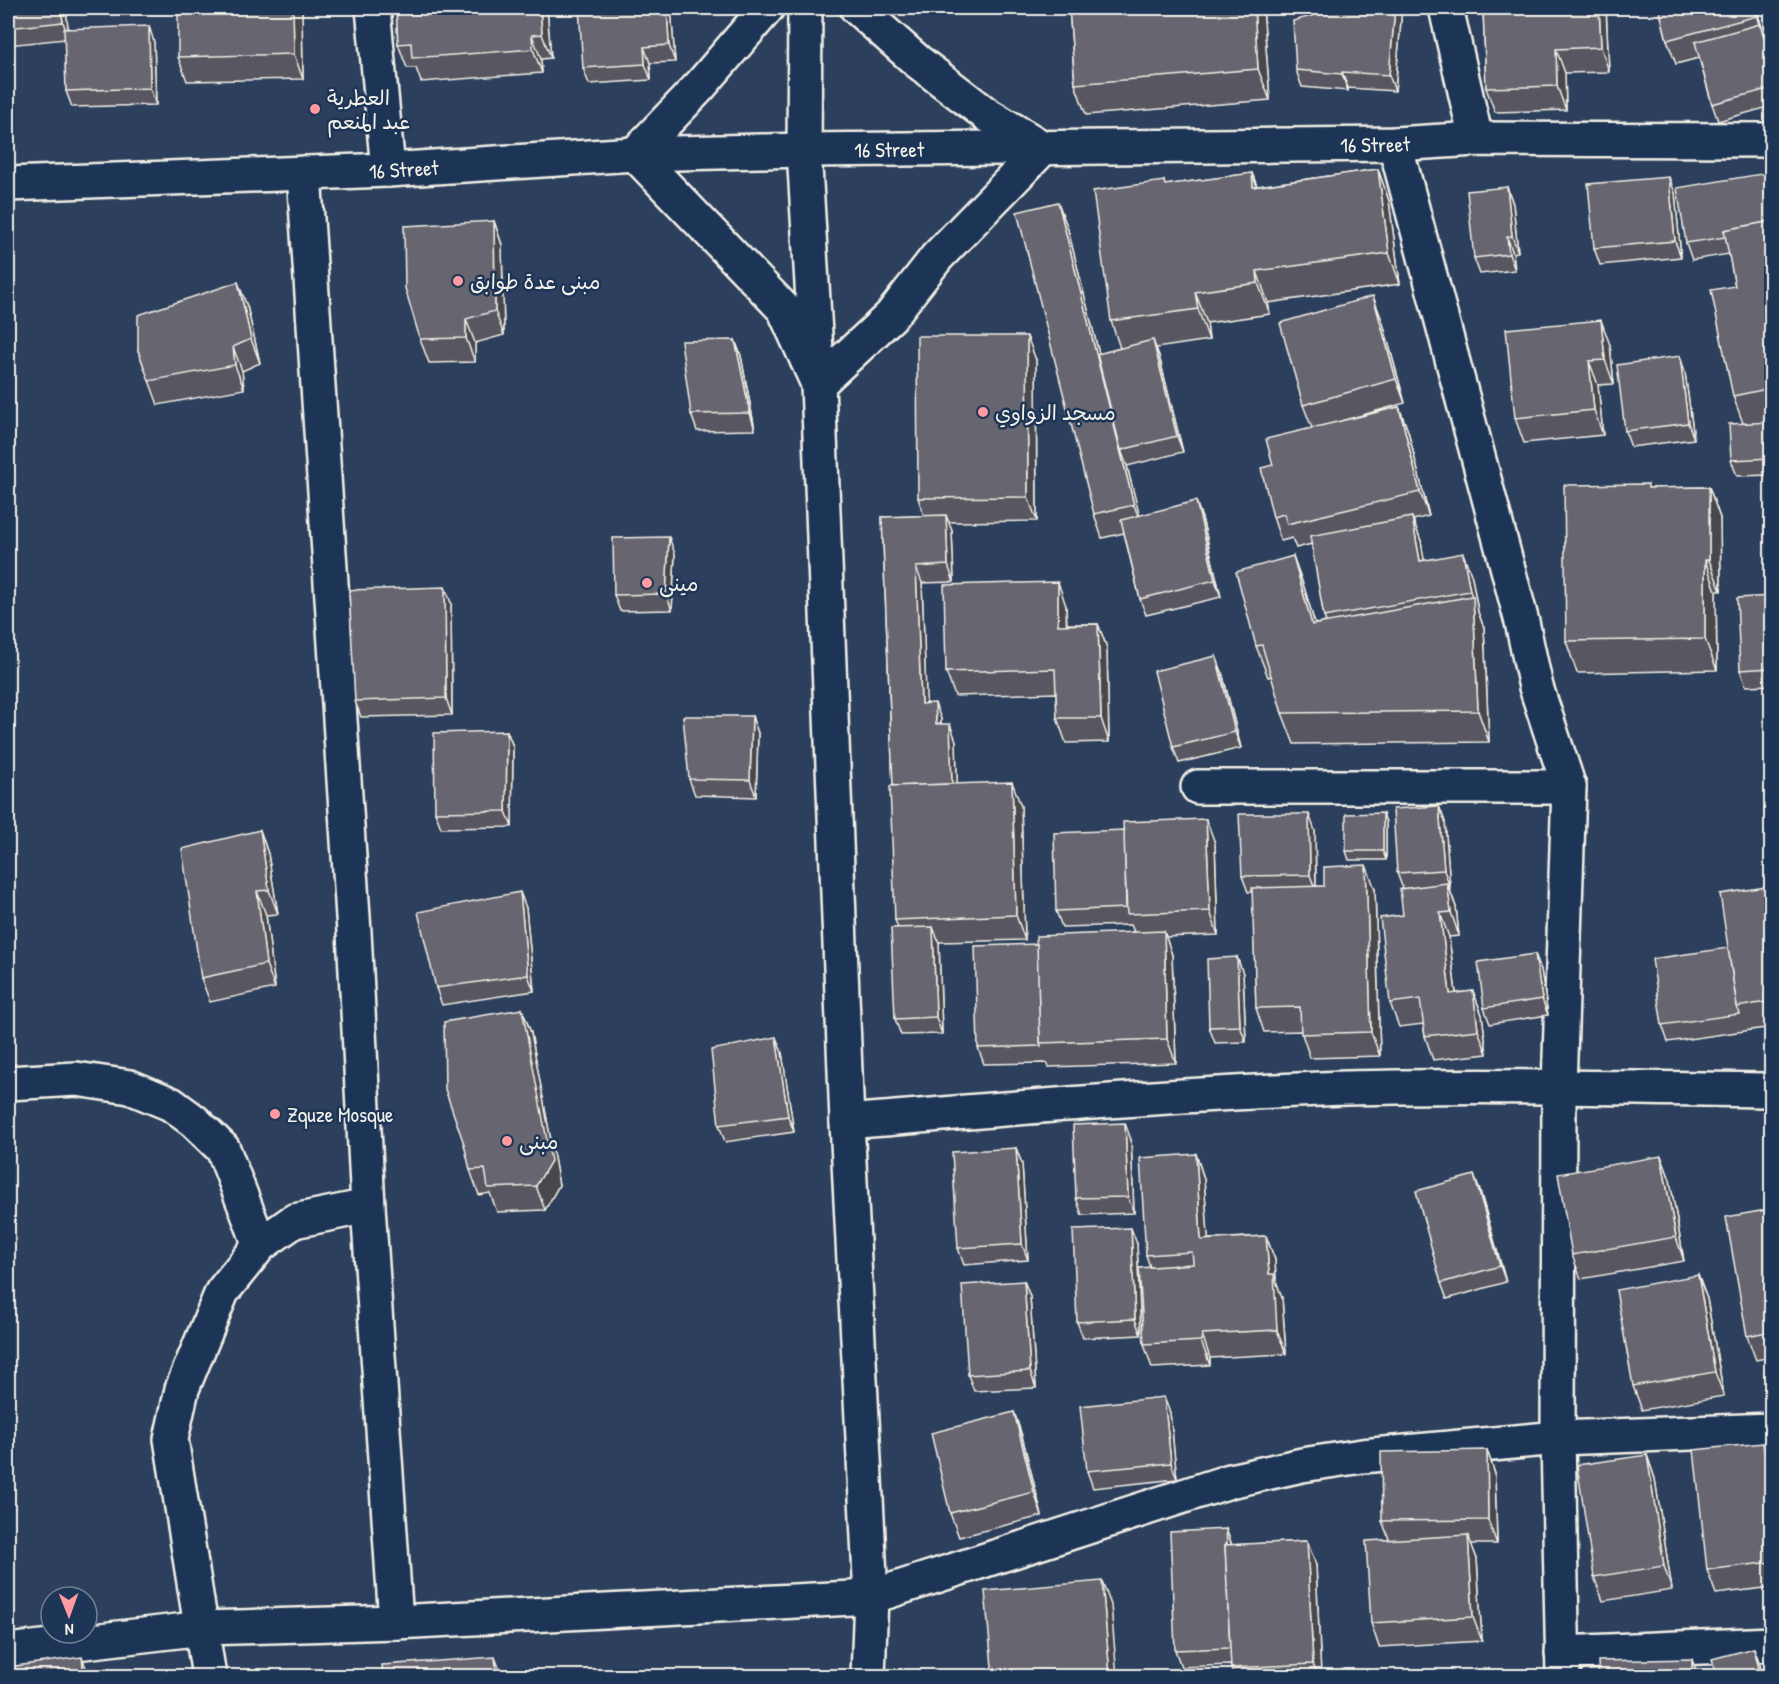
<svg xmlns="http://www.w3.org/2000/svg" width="1779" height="1684" font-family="'Patrick Hand','Playpen Sans Arabic',sans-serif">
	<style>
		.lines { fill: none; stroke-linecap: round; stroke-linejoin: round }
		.street-casing { stroke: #f4f1e8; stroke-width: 38 }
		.secondary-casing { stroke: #f4f1e8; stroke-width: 38 }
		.street { stroke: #1d3557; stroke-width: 33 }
		.secondary { stroke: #1d3557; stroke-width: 33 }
		.wall { fill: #585760; stroke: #f4f1e8; stroke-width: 1.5 }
		.shaded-wall { fill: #47474e; stroke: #f4f1e8; stroke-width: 1.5 }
		.building { fill: #666570; stroke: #f4f1e8; stroke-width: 1.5 }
		.poi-dot { fill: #ff9aa2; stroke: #1d3557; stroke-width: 2 }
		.labels { text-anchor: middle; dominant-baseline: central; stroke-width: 5; stroke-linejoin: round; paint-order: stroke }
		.poi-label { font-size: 21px; fill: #f4f1e8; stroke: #1d3557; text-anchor: start }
		.street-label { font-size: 21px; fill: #f4f1e8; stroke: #1d3557 }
	</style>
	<rect width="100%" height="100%" fill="#2c3f5c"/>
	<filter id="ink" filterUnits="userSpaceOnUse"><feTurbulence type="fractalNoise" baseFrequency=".0167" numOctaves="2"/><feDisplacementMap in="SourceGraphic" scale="12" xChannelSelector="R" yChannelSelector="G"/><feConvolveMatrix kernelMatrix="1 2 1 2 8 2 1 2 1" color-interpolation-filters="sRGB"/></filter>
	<g filter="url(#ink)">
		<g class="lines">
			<defs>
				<g id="street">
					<path d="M373,8l15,162"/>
					<path d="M805,8l-1,142 14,234 29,738 24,475 -3,79"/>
					<path d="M1446,8l30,131"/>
					<path d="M1395,144l127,478 14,65 33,100 -10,300 -1,351 5,238"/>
					<path d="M304,173l50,759 14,274 28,416"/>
					<path d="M1198,787h371"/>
					<path d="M8,1083l68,-4 54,8 41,17 23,17 29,28 37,96"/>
					<path d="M847,1122c157,-13 315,-27 473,-33 150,-5 301,-1 452,1"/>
					<path d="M8,1651l195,-23 193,-6 475,-25 359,-116 72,-16 60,-9 196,-18 214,-8"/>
					<path d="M1562,1653l210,-9"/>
					<path d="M209,1676l-38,-237 11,-50 40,-97 38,-47 34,-24 74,-15"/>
				</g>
				<g id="secondary">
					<path d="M767,8l-67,78 -65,68 149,155 34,75 73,-68 46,-59 106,-109 -57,-34 -69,-53 -60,-53"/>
					<path id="s1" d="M8,184l380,-14 247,-16 169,-4 591,-6 81,-5 296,1"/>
				</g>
			</defs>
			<use href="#street" class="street-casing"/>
			<use href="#secondary" class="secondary-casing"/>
			<use href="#street" class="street"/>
			<use href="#secondary" class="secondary"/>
		</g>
		<g class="wall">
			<path d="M8,8h58l2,21 86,13 2,63 -84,2 -6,-16 -1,-52 -57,6z"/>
			<path d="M302,8l1,71 -116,2 -9,-24z"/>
			<path d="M396,8h151l4,50 -10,1 1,14 -121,9 -5,-14h-9l-9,-24z"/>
			<path d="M671,8l4,54 -25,1 1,17 -62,4 -6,-16z"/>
			<path d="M1069,8h194l7,92 -184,15 -11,-31z"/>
			<path d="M1402,8l-7,83 -47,-3v3l-46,-4 -6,-17z"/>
			<path d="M1483,8h123l3,64 -44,1 1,37 -71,2 -9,-24z"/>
			<path d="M1659,8h97l16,51v47l-54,15 -6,-17 -13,-46 -23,6 -9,-24z"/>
			<path d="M1378,169l11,32 11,83 -132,19 2,11 -63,9 2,17 -53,8 3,8 24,96 -56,14 12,50 63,2 19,79 -75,18 -6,-16 -16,-66 -22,5 -8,-24 -27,-288 32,128 21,-6 -9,-27 53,-140 1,4 87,-12 5,13z"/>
			<path d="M1767,173l5,12v236l-4,1h4v53l-35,1 -6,-16 12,-37 -10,-27 2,-110 -6,-32 -37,6 -6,-17z"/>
			<path d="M1507,187l6,17 5,48 -5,1 2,17 -35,4 -6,-16z"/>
			<path d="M1675,193l6,64 -81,8 -6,-17z"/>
			<path d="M494,221l8,24 2,90 -29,8v19l-46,1 -9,-24z"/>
			<path d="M247,306l13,57 -18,8 2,18 -86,16 -20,-55z"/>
			<path d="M1382,320l23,83 -64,18 58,-14 9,24 21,85 -16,4 8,21 3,19 48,17 6,35 6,16 5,114 -195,2 -12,-31 -10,-37 -4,1 -12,-31 37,-90 11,31 11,37 11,-2 -2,-5 -12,-73 -16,4 -4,-10 -11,3 -8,-24v-52l39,-37 -9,-23z"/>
			<path d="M735,340l6,16 14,74 -58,1 -6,-17z"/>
			<path d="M1610,345l4,39 -16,1 5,50 -79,8 -9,-25z"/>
			<path d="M1680,356l5,17 9,66 -63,8 -6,-16z"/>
			<path d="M1036,360l1,161 -89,1 4,9 2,51 -32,1 4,120 15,16v5l15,17 1,43 64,22 4,134 -86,2 3,92 -41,1 -6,-16 3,-91 -3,-8 -2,-134 -11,-269 42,-1 -6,-18z"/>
			<path d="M1709,487l11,31 1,73h-5l1,79 -140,3 -11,-32 84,-153z"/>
			<path d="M675,554l-3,56 -52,1 -6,-16z"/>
			<path d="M1772,596v89l-26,1 -6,-16z"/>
			<path d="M451,603l1,112 -91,2 -6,-16z"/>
			<path d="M1066,606l1,18h31l9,24 2,94 -43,1 -9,-25 -1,-25 -101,3 -9,-24z"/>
			<path d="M1216,656l6,16 19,76 -62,15 -6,-16z"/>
			<path d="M752,716l6,17 -2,64 -61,-2 -6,-16z"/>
			<path d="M507,731l6,16 -1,80 -71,1 -6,-16z"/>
			<path d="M1439,806l6,16 5,65h-1l7,20 3,29 -10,1 7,56 17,-2 9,24 5,39 -54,6 -8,-24 -2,-12 -24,3 -9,-24 13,-88v-26l-6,-16z"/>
			<path d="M1386,822v38h-37l-3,-9z"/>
			<path d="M260,830l8,24 10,60 -12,1 9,73 -65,14 -9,-24z"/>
			<path d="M1315,831l1,55 59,3 5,167 -70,2 -9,-27 -37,1 -8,-24 -3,-116h-5l-6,-16z"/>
			<path d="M1215,843l3,92 -53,2 7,18 4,108 -127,4 -2,-4 -63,1 -6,-16 59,-104 97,-12 -3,-7 -69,2 -6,-16z"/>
			<path d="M1772,886v141l-104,15 -6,-17 66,-77z"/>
			<path d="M526,908l8,83 -92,14 -6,-17z"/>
			<path d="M1535,954l6,16 7,45 -58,9 -6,-16z"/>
			<path d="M1237,957l6,17 3,68 -31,1 -6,-16z"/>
			<path d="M522,1009l9,24 28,152 -14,25 -48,2 -7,-19 -11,2 -9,-25z"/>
			<path d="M782,1053l12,79 -69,10 -6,-17z"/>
			<path d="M1131,1140l3,73 -52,2 -6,-17z"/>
			<path d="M1016,1148l6,16 6,96 -64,5 -6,-17z"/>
			<path d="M1196,1154l8,25 4,60 58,-3 9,24 1,21 6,17 4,56 -76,4v7l-58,3 -8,-24 6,-77 -4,-12z"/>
			<path d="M1661,1156l9,24 14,81 -103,18 -9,-24z"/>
			<path d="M1480,1191l26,91 -59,17 -6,-16z"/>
			<path d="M1772,1209v148l-16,3 -9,-24z"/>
			<path d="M1137,1244l4,91 -58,3 -6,-16z"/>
			<path d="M1698,1275l9,24 17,97 -82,14 -9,-24z"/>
			<path d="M1024,1281l6,16 6,91 -62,3 -6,-16z"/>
			<path d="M1014,1412l8,24 20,80 -83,21 -9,-24z"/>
			<path d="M1170,1413l7,66 -84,9 -6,-17z"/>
			<path d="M1487,1450l8,24 2,70h-26l6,15 5,82 -103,6 -8,-24 18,-84 -7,-18z"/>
			<path d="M1647,1455l8,24 17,111 -69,11 -9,-24z"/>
			<path d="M1772,1465v122l-56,7 -9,-24z"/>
			<path d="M1226,1529l6,16 75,-4 9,24 5,112h-87l-4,-12 -49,2 -6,-17z"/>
		</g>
		<g class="shaded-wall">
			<path d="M61,8h5l3,31 -6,-17z"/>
			<path d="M293,8h9l1,71 -9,-25z"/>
			<path d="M540,8h7l4,50 -9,-24z"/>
			<path d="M667,8h4l4,54 -6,-17z"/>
			<path d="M1254,8h9l7,92 -12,-31z"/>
			<path d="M1395,8h7l-7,83 -6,-16z"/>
			<path d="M1599,8h7l3,64 -8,-25z"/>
			<path d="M1755,8h1l16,51v5z"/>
			<path d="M149,26l5,16 2,63 -6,-17z"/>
			<path d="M532,35l9,24 1,14 -9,-24z"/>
			<path d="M644,47l6,16 1,17 -6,-16z"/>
			<path d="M1556,49l9,24 1,37 -9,-24z"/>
			<path d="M1342,72l6,16v3l-6,-17z"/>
			<path d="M1378,169l11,32 11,83 -11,-31z"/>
			<path d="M1252,173l11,31 -10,-17z"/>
			<path d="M1767,173l5,12v14z"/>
			<path d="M1669,177l6,16 6,64 -6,-16z"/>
			<path d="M1507,187l6,17 5,48 -6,-16z"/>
			<path d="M1058,202l9,24 56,224h-2l6,16 16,63 -9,-24z"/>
			<path d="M494,221l8,24 2,90 -9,-24z"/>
			<path d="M1507,237l6,16 2,17 -6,-16z"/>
			<path d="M1257,271l11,32 2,11 -12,-31z"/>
			<path d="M238,282l9,24 13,57 -9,-24z"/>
			<path d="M1195,292l12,31 2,17 -11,-31z"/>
			<path d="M1373,296l9,24 23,83 -9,-24z"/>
			<path d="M466,319l9,24v19l-9,-24z"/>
			<path d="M1601,320l9,25 4,39 -9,-24z"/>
			<path d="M1027,336l9,24 1,161 -9,-24z"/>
			<path d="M735,340l6,16 14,74 -5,-17z"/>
			<path d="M1153,340l6,16 24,96 -6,-16z"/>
			<path d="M233,347l9,24 2,18 -9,-24z"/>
			<path d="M1680,356l5,17 9,66 -6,-16z"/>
			<path d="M1589,361l9,24 5,50 -9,-25z"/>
			<path d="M1399,407l9,24 21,85 -9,-24z"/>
			<path d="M1709,487l11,31 1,73 -12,-31z"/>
			<path d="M1196,501l6,17 19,79 -6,-17z"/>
			<path d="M946,515l6,16 2,51 -6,-17z"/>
			<path d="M1412,517l9,24 7,44 -8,-24z"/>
			<path d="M669,537l6,17 -3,56 -6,-16z"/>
			<path d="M1463,553l9,24 6,35 6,16 5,114 -11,-31 -5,-112 -3,-8z"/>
			<path d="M1293,556l11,31 20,69 -12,-31z"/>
			<path d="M1705,560l11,31 1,79 -12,-31z"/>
			<path d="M916,567l6,16 5,137 -6,-16z"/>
			<path d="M1058,582l8,24 1,43 -9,-24z"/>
			<path d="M445,587l6,16 1,112 -6,-17z"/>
			<path d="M1098,624l9,24 2,94 -8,-24z"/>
			<path d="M1216,656l6,16 19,76 -6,-16z"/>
			<path d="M935,703l6,16v22l-5,-17z"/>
			<path d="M752,716l6,17 -2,64 -6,-17z"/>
			<path d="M950,724l6,17 2,67 -6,-16z"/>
			<path d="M507,731l6,16 -1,80 -6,-16z"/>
			<path d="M1012,782l9,24 4,134 -9,-25z"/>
			<path d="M1439,806l6,16 5,65 -6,-17z"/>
			<path d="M1383,813l3,9v38l-3,-9z"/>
			<path d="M1309,814l6,17 1,60 -6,-16z"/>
			<path d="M1206,819l9,24 3,92 -8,-24z"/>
			<path d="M260,830l8,24 10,60 -9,-24z"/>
			<path d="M1366,865l9,24 5,167 -9,-24z"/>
			<path d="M1447,883l9,24 3,29 -8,-24z"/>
			<path d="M257,891l9,24 9,73 -9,-24z"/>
			<path d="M520,892l6,16 8,83 -6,-16z"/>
			<path d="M1440,913l9,24 10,81 -9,-24z"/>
			<path d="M933,927l6,16 3,91 -6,-17z"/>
			<path d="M1164,931l8,24 4,108 -9,-24z"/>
			<path d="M1535,954l6,16 7,45 -6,-16z"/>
			<path d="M1237,957l6,17 3,68 -6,-16z"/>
			<path d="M1473,991l9,24 5,39 -9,-24z"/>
			<path d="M522,1009l9,24 28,152 -14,25 -9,-24z"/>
			<path d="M776,1037l6,16 12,79 -6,-16z"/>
			<path d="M1125,1123l6,17 3,73 -6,-16z"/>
			<path d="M1016,1148l6,16 6,96 -6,-16z"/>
			<path d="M1196,1154l8,25 6,85 -9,-24z"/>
			<path d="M1661,1156l9,24 14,81 -8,-24z"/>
			<path d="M1474,1175l6,16 26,91 -6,-16z"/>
			<path d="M1131,1228l6,16 4,91 -6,-16z"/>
			<path d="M1266,1236l9,24 1,21 6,17 4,56 -9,-24 -8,-56z"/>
			<path d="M1698,1275l9,24 17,97 -9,-24z"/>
			<path d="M1024,1281l6,16 6,91 -6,-17z"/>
			<path d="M1202,1334l8,24v7l-9,-24z"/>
			<path d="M1164,1397l6,16 7,66 -6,-16z"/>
			<path d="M1014,1412l8,24 20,80 -8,-24z"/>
			<path d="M1763,1443l9,22v51z"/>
			<path d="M1487,1450l8,24 2,70 -9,-24z"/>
			<path d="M1647,1455l8,24 17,111 -8,-24z"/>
			<path d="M1226,1529l6,17v102z"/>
			<path d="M1468,1535l9,24 5,82 -9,-24z"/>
			<path d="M1307,1541l9,24 5,112h-3l-5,-13z"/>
			<path d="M1102,1581l9,24 6,72 -7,-1z"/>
			<path d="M1754,1648l6,16 3,13h-2z"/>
			<path d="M82,1657l6,16v4h-4z"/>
			<path d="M495,1657l6,16v4h-4z"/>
			<path d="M1692,1659l6,18h-6z"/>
		</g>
		<g class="building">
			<path d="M8,8h53l2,14 -55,6z"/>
			<path d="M178,8h115l1,46 -116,3z"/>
			<path d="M396,8h144l2,26 -10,1 1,14 -121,9 -1,-15 -13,1z"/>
			<path d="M579,8h88l2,37 -25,2 1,17 -62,4z"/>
			<path d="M1069,8h185l4,61 -183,15z"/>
			<path d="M1336,8h59l-6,67 -47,-3v2l-46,-4 -3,-49 43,-12z"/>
			<path d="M1483,8h116l2,39 -45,2 1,37 -71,2z"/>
			<path d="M1659,8h96l2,8 -90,24z"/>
			<path d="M1760,24l12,40v24l-60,16 -17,-62z"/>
			<path d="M149,26l1,62 -84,3 -2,-62z"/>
			<path d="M1378,169l11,84 -132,18 1,12 -63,9 3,17 -87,12 -18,-130 71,-10 1,4 87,-12 1,14z"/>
			<path d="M1767,173l5,26v22l-48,9 2,7 -40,6 -9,-55z"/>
			<path d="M1669,177l6,64 -81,7 -6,-64z"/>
			<path d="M1507,187l5,49 -5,1 2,17 -35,4 -7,-67z"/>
			<path d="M1058,202l76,303 -40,9 -77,-302z"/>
			<path d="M494,221l1,90 -29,8v19l-46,1 -15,-51 -1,-62z"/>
			<path d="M1772,221v167l-39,8 -22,-106 24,-4 -11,-56z"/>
			<path d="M238,282l13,57 -18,8 2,18 -86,16 -11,-31v-35z"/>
			<path d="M1373,296l23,83 -93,26 -23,-82z"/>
			<path d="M1601,320l4,40 -16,1 5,49 -79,8 -9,-89z"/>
			<path d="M917,336h110l1,161 -110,1z"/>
			<path d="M735,340l15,73 -59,1 -10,-73z"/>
			<path d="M1153,340l24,96 -56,14 -24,-96z"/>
			<path d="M1680,356l8,67 -63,8 -8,-66z"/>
			<path d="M1399,407l21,85 -133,32 -3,-10 -11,3 -12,-49 12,-3 -7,-26z"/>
			<path d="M1772,422v36l-41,2 -2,-36z"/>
			<path d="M1648,484v4l61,-1v73h-4v79l-139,2 -2,-156z"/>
			<path d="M1196,501l19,79 -75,19 -19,-79z"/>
			<path d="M946,515l2,50 -32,2 5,137 14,-1 1,21h14l2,60 -59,2 -11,-269z"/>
			<path d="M1412,517l8,44 43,-8 7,38 -146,26 -14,-81z"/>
			<path d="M669,537l-3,57 -52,1 -1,-57z"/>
			<path d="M1293,556l19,69 161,-29 5,115 -196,2 -20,-68 -6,1 -20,-74z"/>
			<path d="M1058,582v43l40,-1 3,94h-44l-2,-49 -109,3 -2,-87z"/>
			<path d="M445,587l1,111 -91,3 -6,-111z"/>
			<path d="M1772,596v72l-32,2 -3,-72z"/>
			<path d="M1216,656l19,76 -62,15 -19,-76z"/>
			<path d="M683,716h69l-2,64 -61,-1z"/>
			<path d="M507,731l-1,80 -71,1 -1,-79z"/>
			<path d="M1012,782l4,133 -121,5 -5,-134z"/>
			<path d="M1439,806l5,64 -47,3 -4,-64z"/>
			<path d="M1383,813v38h-37v-37z"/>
			<path d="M1239,814h70l1,61 -68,1z"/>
			<path d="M1206,819l4,92 -83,3 -4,-92z"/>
			<path d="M260,830l9,60 -12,1 9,73 -65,14 -19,-129z"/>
			<path d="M1124,830l2,78 -70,3 -2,-78z"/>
			<path d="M1366,865l5,167 -70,2 -1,-27 -44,1 -4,-120 72,-2v-19z"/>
			<path d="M1447,883l4,29 -11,1 10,81 23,-3 5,39 -53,6 -5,-37 -30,4 -10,-85 23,-3 -3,-26z"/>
			<path d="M1772,886v115l-35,6 -17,-113z"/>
			<path d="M520,892l8,83 -92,13 -18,-76z"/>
			<path d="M933,927l3,90 -41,2 -4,-91z"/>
			<path d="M1164,931l3,108 -127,4 -4,-107z"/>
			<path d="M1037,944l3,99 1,3 -63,2 -3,-102z"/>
			<path d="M1728,948l9,59 3,7 -78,11 -10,-66z"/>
			<path d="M1535,954l7,45 -58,9 -6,-46z"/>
			<path d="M1237,957l3,69 -31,1 -2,-68z"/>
			<path d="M522,1009l29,152 -15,25 -48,2 -3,-19 -15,1 -6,-26 -19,-55 -1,-67z"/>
			<path d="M776,1037l12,79 -69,9 -8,-75z"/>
			<path d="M1125,1123l3,74 -52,1 -3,-73z"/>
			<path d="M1016,1148l6,96 -64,4 -6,-96z"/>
			<path d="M1196,1154l5,86 65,-4 3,38h5l3,56 -75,4 -1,7 -57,3 -5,-76 54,-4v-3l-1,-9 -46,3 -6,-97z"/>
			<path d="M1661,1156l15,81 -104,18 -14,-81z"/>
			<path d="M1474,1175l26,91 -59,17 -25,-92z"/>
			<path d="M1772,1209v122l-25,5 -21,-119z"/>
			<path d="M1131,1228l4,91 -58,3 -4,-92z"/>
			<path d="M1698,1275l17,97 -82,14 -17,-96z"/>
			<path d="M1024,1281l6,90 -62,4 -6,-90z"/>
			<path d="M1164,1397l7,66 -84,8 -7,-65z"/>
			<path d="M1014,1412l20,80 -84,21 -19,-80z"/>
			<path d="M1763,1443l9,73v46l-65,8 -13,-120z"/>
			<path d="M1487,1450l1,70 -106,1 -1,-69z"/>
			<path d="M1647,1455l17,111 -70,11 -17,-112z"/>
			<path d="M1226,1529l1,16h-2l5,103 -55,2 -5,-118z"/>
			<path d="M1468,1535l5,82 -102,6 -5,-82z"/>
			<path d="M1307,1541l6,123 -82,4 -6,-123z"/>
			<path d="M1102,1581l8,95 -117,1 -8,-86z"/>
			<path d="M1754,1648l7,29h-44l-5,-18z"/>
			<path d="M82,1657l2,20h-76v-10z"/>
			<path d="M495,1657l2,20h-114l-1,-12z"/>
			<path d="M1692,1659v18h-93l-1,-16z"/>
		</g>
	</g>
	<g class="poi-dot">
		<circle cx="315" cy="109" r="6"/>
		<circle cx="458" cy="281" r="6"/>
		<circle cx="983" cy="412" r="6"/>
		<circle cx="647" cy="583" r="6"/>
		<circle cx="275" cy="1114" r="6"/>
		<circle cx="507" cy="1141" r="6"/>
	</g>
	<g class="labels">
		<g class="poi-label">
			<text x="327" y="97">العطرية<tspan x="327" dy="24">عبد المنعم</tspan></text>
			<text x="470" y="281">مبنى عدة طوابق</text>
			<text x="995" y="412">مسجد الزواوي</text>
			<text x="659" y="583">مينى</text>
			<text x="287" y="1114">Zquze Mosque</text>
			<text x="519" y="1141">مبنى</text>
		</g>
		<g class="street-label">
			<text stroke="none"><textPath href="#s1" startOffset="1368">16 Street</textPath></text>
			<text stroke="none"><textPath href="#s1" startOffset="882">16 Street</textPath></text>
			<text stroke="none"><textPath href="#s1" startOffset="396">16 Street</textPath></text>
		</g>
	</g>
	<rect width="1779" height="1684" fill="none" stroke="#1d3557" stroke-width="30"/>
	<rect x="15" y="15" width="1749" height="1654" fill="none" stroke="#f4f1e8" stroke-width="2" filter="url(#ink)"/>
	<g transform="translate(69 1615) rotate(179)"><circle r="28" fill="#1d3557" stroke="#738091" stroke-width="1.5"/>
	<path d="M0-4.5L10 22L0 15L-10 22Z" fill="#ff9aa2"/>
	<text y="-9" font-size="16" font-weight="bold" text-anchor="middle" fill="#f4f1e8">N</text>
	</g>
</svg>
